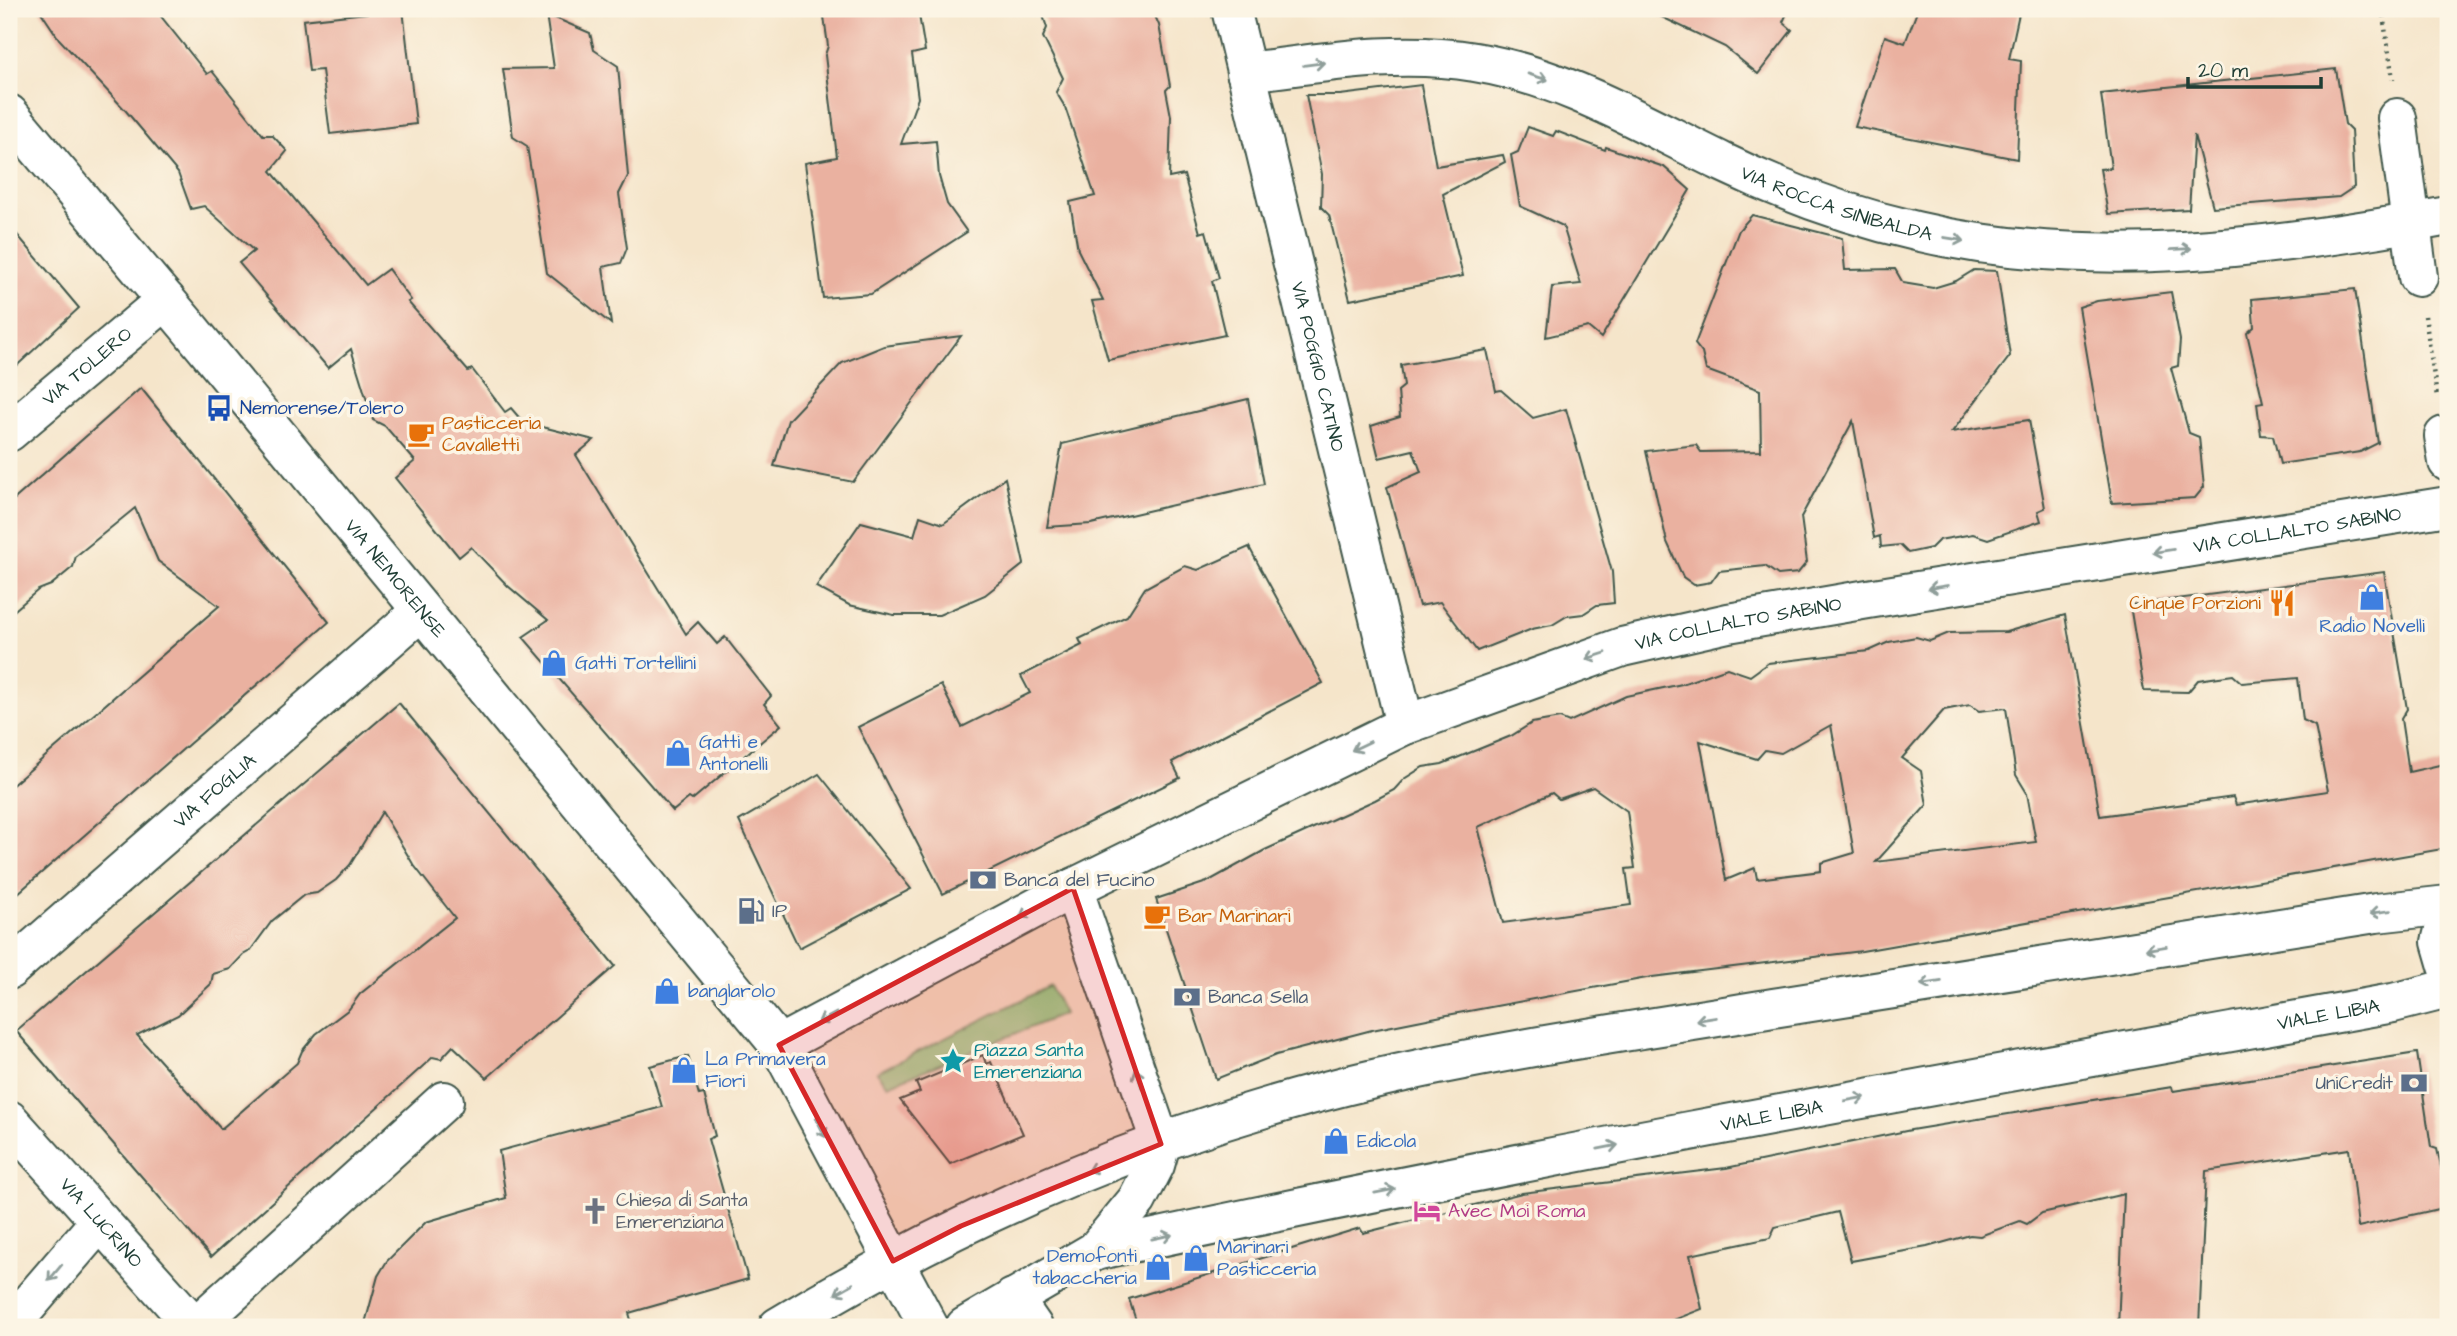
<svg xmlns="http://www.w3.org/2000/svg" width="2457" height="1336" font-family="'Architects Daughter',sans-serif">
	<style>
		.green { fill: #92d38a; stroke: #58885f; stroke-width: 2 }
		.building { fill: #eab1a0; fill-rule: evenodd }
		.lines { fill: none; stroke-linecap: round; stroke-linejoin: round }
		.minor-casing { stroke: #3f564a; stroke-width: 42 }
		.path { stroke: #3f564a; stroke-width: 4.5; stroke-dasharray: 2 5; stroke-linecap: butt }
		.minor { stroke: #fff; stroke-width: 38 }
		.oneway { stroke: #8f9e9a }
		.marked { fill: #d62828; fill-opacity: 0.2; stroke: #d62828; stroke-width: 5; stroke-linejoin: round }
		.labels { text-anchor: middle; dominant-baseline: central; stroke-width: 7; stroke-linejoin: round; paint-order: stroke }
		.street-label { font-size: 19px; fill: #1f3d34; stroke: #fcf5e5 }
		.transit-label { font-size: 19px; fill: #164399; stroke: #fcf5e5; text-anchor: start }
		.food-label { font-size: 19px; fill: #c56008; stroke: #fcf5e5; text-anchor: start }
		.shop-label { font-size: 19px; fill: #366cbe; stroke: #fcf5e5; text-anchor: start }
		.service-label { font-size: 19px; fill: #4e5e75; stroke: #fcf5e5; text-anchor: start }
		.culture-label { font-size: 19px; fill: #0d838f; stroke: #fcf5e5; text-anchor: start }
		.worship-label { font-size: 19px; fill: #5b616d; stroke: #fcf5e5; text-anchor: start }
		.hotel-label { font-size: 19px; fill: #b23c85; stroke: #fcf5e5; text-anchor: start }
	</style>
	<rect width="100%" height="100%" fill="#fcf5e5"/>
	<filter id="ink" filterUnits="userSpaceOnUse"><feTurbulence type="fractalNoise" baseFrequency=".0143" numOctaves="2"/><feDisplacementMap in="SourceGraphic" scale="14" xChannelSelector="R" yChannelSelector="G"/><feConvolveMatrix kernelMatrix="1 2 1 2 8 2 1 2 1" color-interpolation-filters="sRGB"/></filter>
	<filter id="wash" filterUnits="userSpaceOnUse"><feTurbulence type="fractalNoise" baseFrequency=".00686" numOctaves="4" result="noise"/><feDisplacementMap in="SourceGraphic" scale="28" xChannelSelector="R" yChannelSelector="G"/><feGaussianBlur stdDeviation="1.57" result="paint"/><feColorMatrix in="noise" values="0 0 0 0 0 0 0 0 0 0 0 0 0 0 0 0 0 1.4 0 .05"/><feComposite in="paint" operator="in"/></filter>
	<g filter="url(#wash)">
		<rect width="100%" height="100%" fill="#f5e5ca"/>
		<path class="green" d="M1050,986l14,28 -176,71 -11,-13z"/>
		<g id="blocks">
			<g class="building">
				<path d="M39,9h116l52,65 5,-3 51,64h9l15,16 -16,20 95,114 22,-16 23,31 -3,2 60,69 4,-2 33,43 6,-4 12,14 71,18 -18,15 110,179 12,-12 19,22 8,-7 46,59 -7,8 17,21 -89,75 -3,-2 -16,13 -150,-174 25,-17 -40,-34 -37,-39 -12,10 -64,-79 20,-17 -30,-35 -12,-6 -22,-71 -23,19 -89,-105 15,-12 -50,-45 -13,3 -13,-36 -52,-62 -67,-72z"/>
				<path d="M403,9l13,115 -86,10 -8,-64 -13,1 -6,-51z"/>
				<path d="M823,9h95l7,42 -13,3 6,44 -17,46 35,-3 3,35 8,28 20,28 -96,62 -48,4 -18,-135 32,-6 -12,-102 3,-9z"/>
				<path d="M1041,9h111l7,16 11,61 -4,4 5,26 -2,62 15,-3 16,58 6,-2 13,47 -7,3 13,54 -117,25 -16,-59 11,-1 -25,-50 -8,-48 25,-6 -30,-89 -9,-15 7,-14 -20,-41 4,-9z"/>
				<path d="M1645,9h144l-6,13 9,8 -34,44 -33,-27z"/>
				<path d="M1918,9h102l-11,50 12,2 -4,98 -162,-32 30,-91 20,7z"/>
				<path d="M546,14l44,19 4,17 24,16 10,110 -9,18 8,54 -6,15 -18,4 8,57 -64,-51 -20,-127 -14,-9 -10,-68 51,-1z"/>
				<path d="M2336,69l9,55 6,6 3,57 -15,10 -126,10 -19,-72 -5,74 -81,5 -8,-45 11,-1 -10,-74z"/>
				<path d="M1421,85l15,81 67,-11 2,7 -62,32 20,82 -113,24 -21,-85 -8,-8 1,-33 -16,-79h34z"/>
				<path d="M1528,127l25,9 3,-5 49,19 1,-3 58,20 26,23 -89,148 -13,-11 -42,10 6,-50 29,-3 -18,-58 -43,-20 -9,-51 7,-3z"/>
				<path d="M1752,215l90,23 3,32 50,-1 8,14 30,5 23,-7 18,-11 23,1 13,85 -58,76 77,-12 16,88 -7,3 3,10 -53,18 -15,-5 -34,6 -8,8 -23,5 -8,-8 -19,2 -1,-11 -6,2 -21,-117 -52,96 6,45 -9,11 -20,2 -13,-9 -46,5 -8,11 -17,3 -11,-8 -16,-35 -21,-91 50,-6 5,7 60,-1 -1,-61 -54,-20 -4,-17 -7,-9 44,-114z"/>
				<path d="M9,225l70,83 -70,65z"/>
				<path d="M2355,289l23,154 -18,9 -80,12 -7,-28 -12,-1 -4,-32 6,-1 -16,-69 7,-6 -2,-28z"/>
				<path d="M2171,292l9,48 -2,26 -7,2 18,65 10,4 5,50 -9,11 -83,5 -33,-196 18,-6z"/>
				<path d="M961,336l-108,146 -79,-16 14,-46 54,-57 42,-17z"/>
				<path d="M1487,350l9,41 5,-1 32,28 33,-9 46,163 2,31 -17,2 -14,9 -16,2 -15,9 -20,4 -55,22 -37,-49 -21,4 -32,-119 34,-15 -8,-22 -34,8 -8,-32 29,-9 -2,-26 6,-5 -3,-21z"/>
				<path d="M141,388l188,234 -320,279v-113l210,-182 -61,-45 -23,-53 -59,48 -3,11 -22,18 -13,5 -29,25v-111z"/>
				<path d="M1248,399l16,85 -173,40 -44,3 15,-83z"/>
				<path d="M1005,478l19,86 -39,31 -46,20h-45l-45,-10 -33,-18 45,-65 53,14 6,-20 23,8z"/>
				<path d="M1249,547l74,136 -151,79 8,16 -237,116 -85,-167 83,-42 21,42 68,-34 -9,-17 61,-31 -3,-6 48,-23 18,-28 40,-22 13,4z"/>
				<path d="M2384,572l23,137 -6,10 8,53 39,-9v85l-586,103 -210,26 -210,39 -70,14 -96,25 -60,24 -60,-180 51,-17 58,-32 110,-50 19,-10 10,-11 19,-12 19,-3 69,-28 21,-13 28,-5 9,4 57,-26 56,-12 45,-16 23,8 18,-13 101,-12 20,-9 27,-5 14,4 19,-8 57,-1 59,-17 35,201 133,-19 3,8 92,-14 -13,-65 -12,-6 -5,-42 -56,5 -9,-8 -35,5 -10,12 -44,-1 -14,-86zM1970,705l9,6 27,-3 10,67 11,18 9,49 -160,20 51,-57 -6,-34 -19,-13 42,-48zM1831,725l23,128 -33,10v8l-64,8 -2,-11 -29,12 -26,-139 57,18 8,-9 16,3zM1593,787l34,24 8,57 -9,1 5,36 -128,18 -25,-96 74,-34 7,6z"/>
				<path d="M399,703l216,263 -128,112 -34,-32 -12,13 -8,-2 -222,200 -195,-226zM382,812l31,52 42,54 -95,76 -11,15 -33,25 -14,17 -5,12 -76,66 -84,-94 41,-20 33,-31 2,-10 17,-5 13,-14 7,-4 22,-30 32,-26 13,-2 19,-13 14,-15z"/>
				<path d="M819,774l92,115 -112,59 -60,-127z"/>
				<path d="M2417,1053l14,94 6,2 8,36 -6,24 -81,18 -9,-78 -143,22 -7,156h-81l6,-133 -82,19 -15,11 -7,-3 -40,15 -10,-1 -43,12 -76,14 -13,-49 -63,15 -5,11 -80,17 12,54 -46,18h-518l-9,-28 231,-71 3,5 159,-40 204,-25 185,-38 261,-43 1,4z"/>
				<path d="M983,1055l3,9 5,-2 32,72 -73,30 -50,-64 20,-8 -4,-9z"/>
				<path d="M688,1056l11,39 5,-1 11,42 -7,3 40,140 -119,34 4,14h-269l14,-51 9,-15 39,-39 80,-24 -7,-47 163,-44 -12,-41z"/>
			</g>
		</g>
	</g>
	<g filter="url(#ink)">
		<use href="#blocks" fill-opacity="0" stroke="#3f564a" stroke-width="2"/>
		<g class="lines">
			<defs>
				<g id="minor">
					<path id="s1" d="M1231,9l174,716"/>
					<path id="s2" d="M1246,72c76,-9 152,-23 229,-10 91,15 166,61 247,100 62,30 128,54 194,69 173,41 360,17 532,-15"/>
					<path id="s3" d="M9,114l177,210 593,721 150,282"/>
					<path d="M2397,118l21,159"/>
					<path id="s4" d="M9,432l157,-132"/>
					<path d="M2444,436l4,26"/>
					<path id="s5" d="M1073,888l332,-163 217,-78 106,-24 140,-24 580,-93"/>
					<path d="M2448,914l-7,28 7,24"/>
					<path id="s6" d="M9,970l412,-359"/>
					<path d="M779,1045l294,-157 88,256 -6,21 -18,35 -42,51 -130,76"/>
					<path id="s7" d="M9,1120l186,207"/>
					<path id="s8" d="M1095,1251c430,-94 864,-170 1298,-248l55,-14"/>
					<path d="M1013,1298l20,29"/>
					<path d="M9,1327l91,-106"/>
					<path d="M195,1327l249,-226"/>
					<path d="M778,1327c184,-112 390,-201 600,-249 131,-30 263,-48 395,-70 201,-33 402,-64 603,-95l72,-8"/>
				</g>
			</defs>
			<use href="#minor" class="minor-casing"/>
			<g class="path">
				<path d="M2382,9l11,70"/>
				<path d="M2425,316l12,81"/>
			</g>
			<use href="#minor" class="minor"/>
		</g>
		<defs><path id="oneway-shaft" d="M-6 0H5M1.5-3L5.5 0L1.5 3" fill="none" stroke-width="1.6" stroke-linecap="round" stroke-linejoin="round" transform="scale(1.75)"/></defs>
		<g class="oneway">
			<use href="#oneway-shaft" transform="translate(1314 64) rotate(-7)"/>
			<use href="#oneway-shaft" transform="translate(1538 77) rotate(17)"/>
			<use href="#oneway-shaft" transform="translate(1954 239) rotate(9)"/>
			<use href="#oneway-shaft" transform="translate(2181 249) rotate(-3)"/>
			<use href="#oneway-shaft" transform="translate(2163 551) rotate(171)"/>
			<use href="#oneway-shaft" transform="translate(1938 587) rotate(171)"/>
			<use href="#oneway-shaft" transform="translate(1596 656) rotate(162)"/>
			<use href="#oneway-shaft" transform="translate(1361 746) rotate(154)"/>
			<use href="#oneway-shaft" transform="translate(1029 912) rotate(152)"/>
			<use href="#oneway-shaft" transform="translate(2380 912) rotate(173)"/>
			<use href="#oneway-shaft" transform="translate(2156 948) rotate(171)"/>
			<use href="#oneway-shaft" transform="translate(1931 983) rotate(171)"/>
			<use href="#oneway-shaft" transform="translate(827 1018) rotate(151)"/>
			<use href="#oneway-shaft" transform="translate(1706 1019) rotate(171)"/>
			<use href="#oneway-shaft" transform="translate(1139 1079) rotate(-109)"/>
			<use href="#oneway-shaft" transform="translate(1855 1099) rotate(-10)"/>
			<use href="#oneway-shaft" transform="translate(821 1128) rotate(63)"/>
			<use href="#oneway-shaft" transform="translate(1608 1147) rotate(-11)"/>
			<use href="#oneway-shaft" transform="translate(1097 1167) rotate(158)"/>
			<use href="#oneway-shaft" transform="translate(1385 1191) rotate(-11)"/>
			<use href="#oneway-shaft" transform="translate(1162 1237) rotate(-12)"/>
			<use href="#oneway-shaft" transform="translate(55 1273) rotate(130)"/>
			<use href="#oneway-shaft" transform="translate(844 1289) rotate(150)"/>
		</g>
	</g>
	<path class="marked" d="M1073,888l88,256 -200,82 -68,35 -114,-216z"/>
	<defs>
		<symbol id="bus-bare" viewBox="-9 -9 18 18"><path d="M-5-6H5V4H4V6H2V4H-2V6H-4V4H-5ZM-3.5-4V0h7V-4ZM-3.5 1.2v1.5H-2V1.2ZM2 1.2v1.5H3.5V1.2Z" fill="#1a4fb4" stroke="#fcf5e5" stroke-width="2.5" paint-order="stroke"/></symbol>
		<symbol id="cafe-bare" viewBox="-9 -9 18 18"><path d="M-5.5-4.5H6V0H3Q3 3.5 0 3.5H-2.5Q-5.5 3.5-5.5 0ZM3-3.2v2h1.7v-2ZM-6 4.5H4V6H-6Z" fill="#e8710a" stroke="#fcf5e5" stroke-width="2.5" paint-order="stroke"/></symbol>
		<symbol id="shop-bare" viewBox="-9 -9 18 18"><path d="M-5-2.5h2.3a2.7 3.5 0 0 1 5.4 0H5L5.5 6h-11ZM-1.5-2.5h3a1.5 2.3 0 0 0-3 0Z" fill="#3f7fe0" stroke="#fcf5e5" stroke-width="2.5" paint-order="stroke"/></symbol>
		<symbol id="restaurant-bare" viewBox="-9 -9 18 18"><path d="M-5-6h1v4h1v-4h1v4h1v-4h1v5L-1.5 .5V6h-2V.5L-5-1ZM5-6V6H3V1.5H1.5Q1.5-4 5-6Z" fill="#e8710a" stroke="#fcf5e5" stroke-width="2.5" paint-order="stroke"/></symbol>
		<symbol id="bank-bare" viewBox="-9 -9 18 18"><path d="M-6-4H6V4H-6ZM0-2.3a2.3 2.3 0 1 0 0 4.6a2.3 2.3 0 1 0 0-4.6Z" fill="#5c6f8a" stroke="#fcf5e5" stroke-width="2.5" paint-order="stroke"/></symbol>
		<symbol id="fuel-bare" viewBox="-9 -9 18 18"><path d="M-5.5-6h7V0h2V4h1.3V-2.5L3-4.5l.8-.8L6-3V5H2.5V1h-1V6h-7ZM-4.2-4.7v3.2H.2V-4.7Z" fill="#5c6f8a" stroke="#fcf5e5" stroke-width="2.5" paint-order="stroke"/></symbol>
		<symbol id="sight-bare" viewBox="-9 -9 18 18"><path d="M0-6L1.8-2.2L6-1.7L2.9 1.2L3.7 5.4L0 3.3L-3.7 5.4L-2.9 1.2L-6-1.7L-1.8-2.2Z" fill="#0f9aa8" stroke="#fcf5e5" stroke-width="2.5" paint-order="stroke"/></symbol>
		<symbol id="church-bare" viewBox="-9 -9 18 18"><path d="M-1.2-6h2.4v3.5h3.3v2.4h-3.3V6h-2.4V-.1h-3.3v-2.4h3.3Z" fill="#6b7280" stroke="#fcf5e5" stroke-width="2.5" paint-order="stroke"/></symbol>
		<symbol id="hotel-bare" viewBox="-9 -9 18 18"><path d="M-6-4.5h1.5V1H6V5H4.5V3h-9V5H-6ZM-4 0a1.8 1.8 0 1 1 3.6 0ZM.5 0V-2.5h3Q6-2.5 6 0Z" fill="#d1479c" stroke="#fcf5e5" stroke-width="2.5" paint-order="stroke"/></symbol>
	</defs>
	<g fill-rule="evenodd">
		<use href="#bus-bare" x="200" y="389" width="38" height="38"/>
		<use href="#cafe-bare" x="402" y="415" width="38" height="38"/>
		<use href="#shop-bare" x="2353" y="578" width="38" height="38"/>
		<use href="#restaurant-bare" x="2263" y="584" width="38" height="38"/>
		<use href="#shop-bare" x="535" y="644" width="38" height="38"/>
		<use href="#shop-bare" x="659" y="734" width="38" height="38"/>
		<use href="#bank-bare" x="964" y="861" width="38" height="38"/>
		<use href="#fuel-bare" x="732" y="892" width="38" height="38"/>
		<use href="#cafe-bare" x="1138" y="897" width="38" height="38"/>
		<use href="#shop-bare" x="648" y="972" width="38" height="38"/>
		<use href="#bank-bare" x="1168" y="978" width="38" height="38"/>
		<use href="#sight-bare" x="934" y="1042" width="38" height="38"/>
		<use href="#shop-bare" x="665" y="1051" width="38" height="38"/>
		<use href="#bank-bare" x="2395" y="1064" width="38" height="38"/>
		<use href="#shop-bare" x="1317" y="1122" width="38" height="38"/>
		<use href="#church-bare" x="576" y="1192" width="38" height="38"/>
		<use href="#hotel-bare" x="1408" y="1192" width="38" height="38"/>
		<use href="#shop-bare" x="1177" y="1239" width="38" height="38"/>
		<use href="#shop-bare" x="1139" y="1248" width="38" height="38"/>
	</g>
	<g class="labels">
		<g class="street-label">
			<text stroke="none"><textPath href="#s2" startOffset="620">VIA ROCCA SINIBALDA</textPath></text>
			<text stroke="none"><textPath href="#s4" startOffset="102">VIA TOLERO</textPath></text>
			<text stroke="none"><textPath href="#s1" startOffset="368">VIA POGGIO CATINO</textPath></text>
			<text stroke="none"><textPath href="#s5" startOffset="1286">VIA COLLALTO SABINO</textPath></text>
			<text stroke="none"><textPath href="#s3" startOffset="604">VIA NEMORENSE</textPath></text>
			<text stroke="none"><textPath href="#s5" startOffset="719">VIA COLLALTO SABINO</textPath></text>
			<text stroke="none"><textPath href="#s6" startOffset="273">VIA FOGLIA</textPath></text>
			<text stroke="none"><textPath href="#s8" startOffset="1256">VIALE LIBIA</textPath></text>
			<text stroke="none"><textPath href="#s8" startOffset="690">VIALE LIBIA</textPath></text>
			<text stroke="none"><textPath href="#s7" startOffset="138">VIA LUCRINO</textPath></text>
		</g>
		<g class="transit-label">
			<text x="240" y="408">Nemorense/Tolero</text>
		</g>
		<g class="food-label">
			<text x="442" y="423">Pasticceria<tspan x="442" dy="22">Cavalletti</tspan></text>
			<text x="2261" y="603" text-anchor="end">Cinque Porzioni</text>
			<text x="1178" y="916">Bar Marinari</text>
		</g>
		<g class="shop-label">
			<text x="2372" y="626" text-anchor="middle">Radio Novelli</text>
			<text x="575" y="663">Gatti Tortellini</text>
			<text x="699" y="742">Gatti e<tspan x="699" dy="22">Antonelli</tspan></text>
			<text x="688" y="991">banglarolo</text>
			<text x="705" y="1059">La Primavera<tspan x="705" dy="22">Fiori</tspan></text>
			<text x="1357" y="1141">Edicola</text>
			<text x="1217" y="1247">Marinari<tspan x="1217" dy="22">Pasticceria</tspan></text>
			<text x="1137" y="1256" text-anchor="end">Demofonti<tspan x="1137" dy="22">tabaccheria</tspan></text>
		</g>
		<g class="service-label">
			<text x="1004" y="880">Banca del Fucino</text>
			<text x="772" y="911">IP</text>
			<text x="1208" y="997">Banca Sella</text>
			<text x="2393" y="1083" text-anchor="end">UniCredit</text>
		</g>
		<g class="culture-label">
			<text x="974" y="1050">Piazza Santa<tspan x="974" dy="22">Emerenziana</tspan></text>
		</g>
		<g class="worship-label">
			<text x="616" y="1200">Chiesa di Santa<tspan x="616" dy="22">Emerenziana</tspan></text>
		</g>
		<g class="hotel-label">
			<text x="1448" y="1211">Avec Moi Roma</text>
		</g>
	</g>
	<rect width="2457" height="1336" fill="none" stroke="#fcf5e5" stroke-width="35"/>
	<path d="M2188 77v10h133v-10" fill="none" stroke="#1f3d34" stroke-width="3.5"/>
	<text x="2198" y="77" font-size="21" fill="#1f3d34" stroke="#fcf5e5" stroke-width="5" paint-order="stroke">20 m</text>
</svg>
